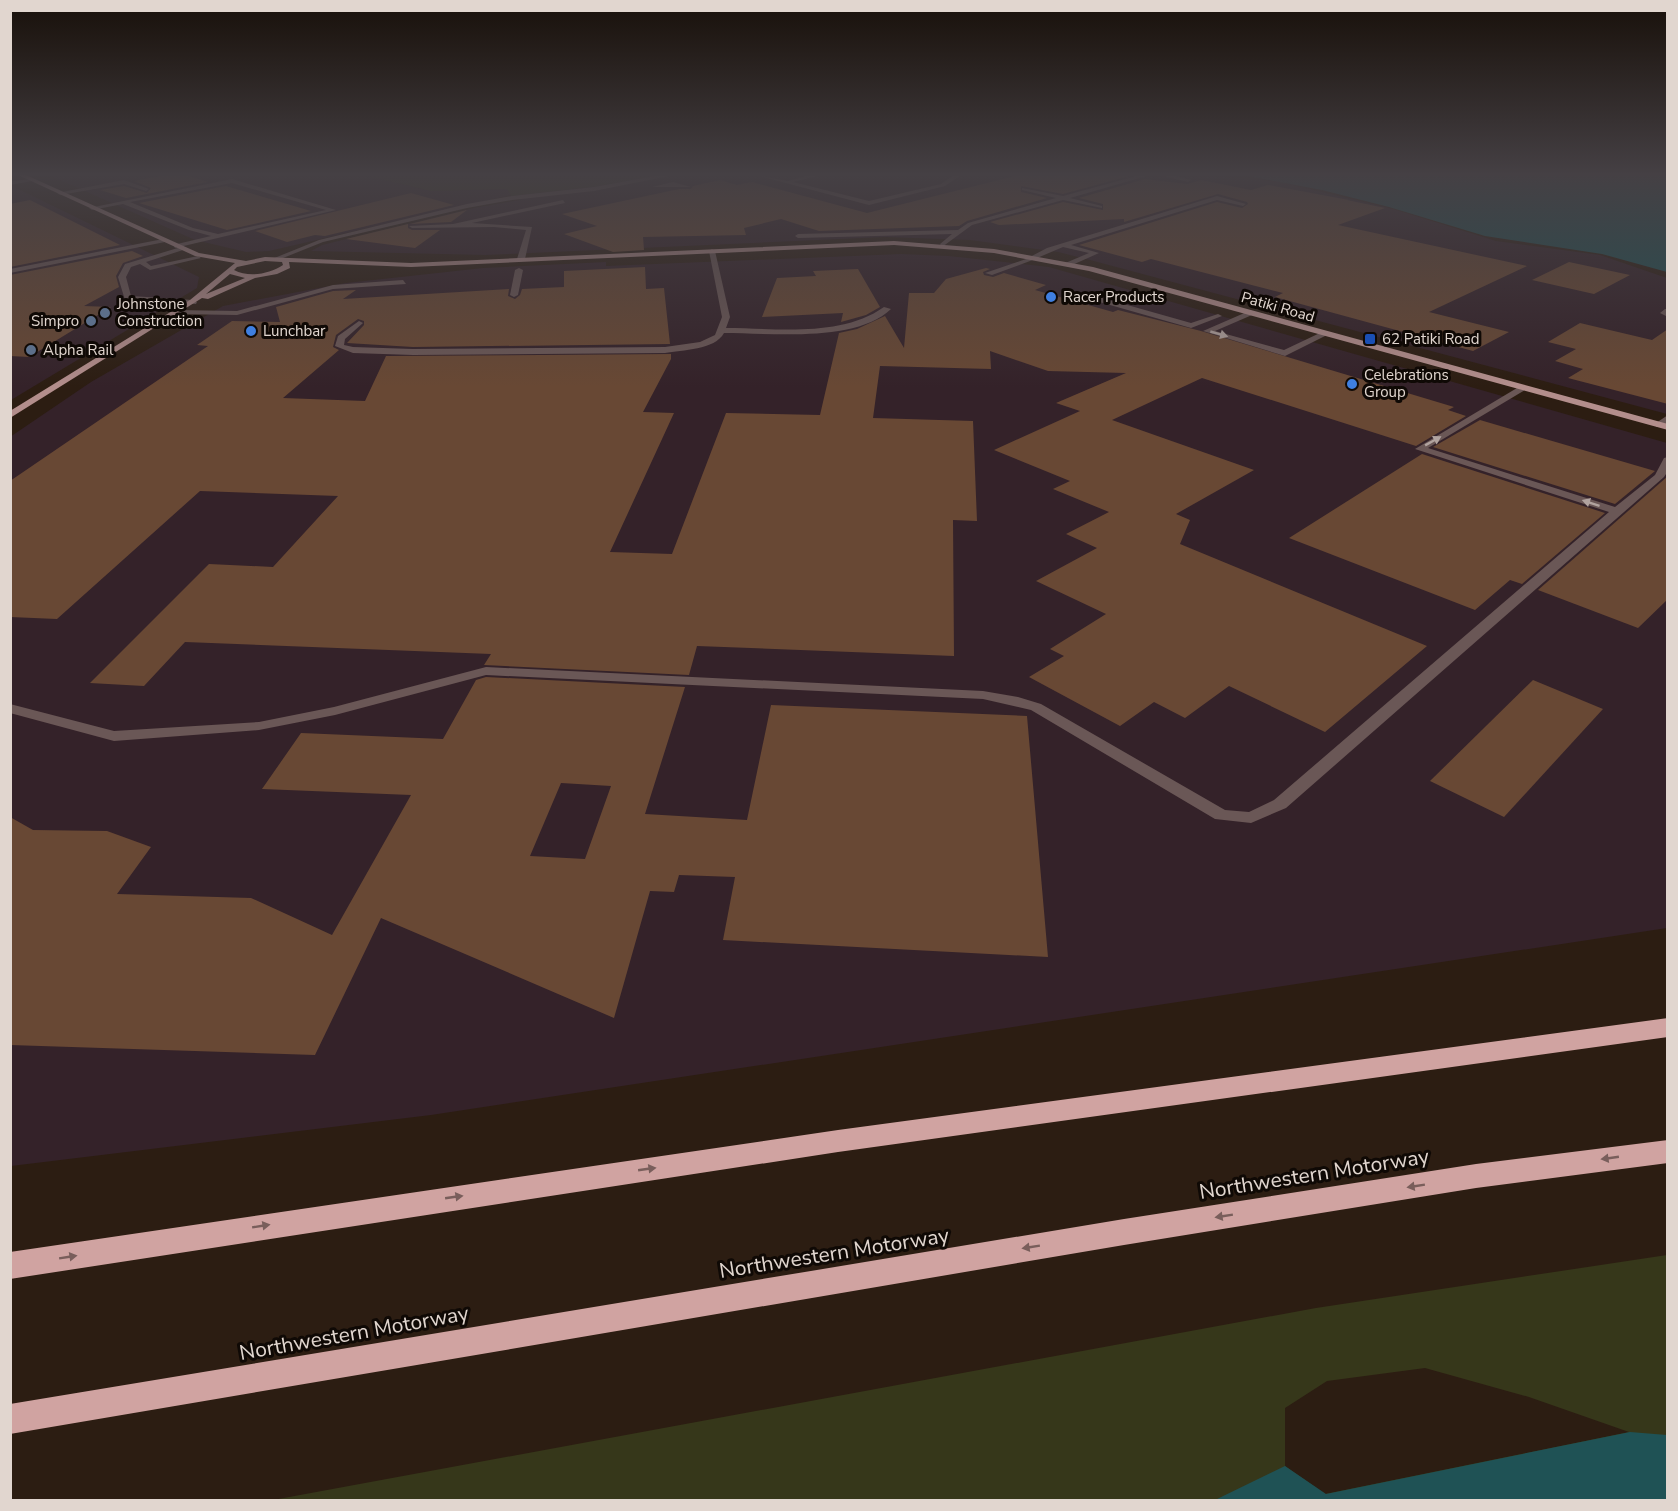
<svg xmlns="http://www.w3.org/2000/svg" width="1678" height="1511" font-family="'Nunito Sans',sans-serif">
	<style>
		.industrial { fill: #342229 }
		.green { fill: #36371a; fill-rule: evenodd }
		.water { fill: #1f5255 }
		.building { fill: #684834; fill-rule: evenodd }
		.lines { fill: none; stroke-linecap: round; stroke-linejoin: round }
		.minor { fill: #6a5756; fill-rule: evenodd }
		.major { fill: #b38e8c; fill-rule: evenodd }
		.highway { fill: #d0a3a1; fill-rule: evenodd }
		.oneway { fill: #b1a39f }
		.oneway2 { fill: #795e5b }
		.shop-dot { fill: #3f7fe0; stroke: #0f0905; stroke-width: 2 }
		.service-dot { fill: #5c6f8a; stroke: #0f0905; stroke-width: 2 }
		.transit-dot { fill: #1a4fb4; stroke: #0f0905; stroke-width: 2 }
		.labels { text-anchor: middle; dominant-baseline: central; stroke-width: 6; stroke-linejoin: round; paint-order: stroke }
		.far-poi-label { font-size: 15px; fill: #e1d6cf; stroke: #0f0905; text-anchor: start }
		.far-street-label { font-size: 15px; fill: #e1d6cf; stroke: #0f0905 }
		.near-street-label { font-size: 21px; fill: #e1d6cf; stroke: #0f0905 }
	</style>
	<rect width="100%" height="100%" fill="#2c1d12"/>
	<g class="industrial">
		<path d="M49,175h315l67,16 76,-2 4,6 -242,56 -23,1 -51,-12z"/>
		<path d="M657,175h544l79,7 113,27 103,32 104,14 67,23v136l-577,-154 -32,-8 -88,-12 -85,-3 -400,18 -174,-4 11,-6 152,-37 46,-8 -3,-5 82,-9z"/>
		<path d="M10,185l189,92 -2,11 -186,112z"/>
		<path d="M901,254l48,2 100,11 618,176v485l-1236,187 -420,51 -1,-729 81,-55 132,-76 123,-23 137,-15 123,-6v4z"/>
	</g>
	<g class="green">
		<path d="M364,175h293l-58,11 -88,10 -4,-7 -76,2z"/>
		<path d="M1667,1255v245h-1394l1043,-192zM1425,1368l104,29 100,35 -304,62 -40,-28v-58l42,-27z"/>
	</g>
	<g class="water">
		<path d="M1243,175h424v97l-65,-18 -117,-18 -96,-29 -67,-17z"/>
		<path d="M1630,1432l37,3v65h-452l70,-34 41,28z"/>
	</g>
	<g class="building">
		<path d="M166,175h20l22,7 -82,16 -26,-8 24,-4 23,7 4,-5 -17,-7z"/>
		<path d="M1019,175l110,1 -66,18 -42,-8v6l26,6 -80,23 -8,5 -140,5 -38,-12 -37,9 2,7 -103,2 1,13 -31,2 -49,-18 33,-8 -35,-12 117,-25h12l2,-3 27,-6 17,5 15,-3 115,31z"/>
		<path d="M1145,179l42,5 14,-4 50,10 17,-5 81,15h-2l38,8 -47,17 189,41 -98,46 80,20 -36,19 -198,-54 8,-4 -132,-34 -9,3 -63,-17 138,-43 25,6 6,-4 -1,-2 -29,-8 -94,28v-3l-125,6 -9,-3 73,-20 40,8v-6l-24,-6z"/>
		<path d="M226,186l85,25 -84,19 -88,-27z"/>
		<path d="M411,193l43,12 -129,31 -10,-1 -28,7 -32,-11z"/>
		<path d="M30,200l90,45 -110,22v-63z"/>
		<path d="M467,210l-16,12 -41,2z"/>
		<path d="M408,224v4l4,2h28l-25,18 -69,-9z"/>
		<path d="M132,251l11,5 -20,7 -7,13 3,11 -35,19 27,1 -82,50 -19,-1v-81z"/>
		<path d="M1569,262l61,13 -36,19 -62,-14z"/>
		<path d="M645,267l1,22 18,-1 6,56 -257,3 -66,-4 17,-18v-4l-6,-2 -22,16 -3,12 6,3 -56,48 82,3 21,-45 285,-2v5l-28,53 31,1 -64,139 62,2 54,-141 94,2 19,-82 18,-4 28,-13 19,32 5,-55h25l12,-14 40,-11 4,1 -7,3 1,3 9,2 11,-4 42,12 -11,5 78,22 5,-2 83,21 253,76 -6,3 18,6 -50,30 -214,-68 -90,42 142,50 -78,44 14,6 -10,24 247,102 -102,86 -96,-46 -44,32 -31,-16 -34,24 -91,-49 35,-21 -14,-7 56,-35 -70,-33 61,-33 -31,-14 43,-22 -56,-23 17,-8 -76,-31 86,-39 -24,-8 70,-30 -78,-2 -58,-20 1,18 -111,-3 -7,52 100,3 4,100 -24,-1 1,136 -257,-10 -8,29 -205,-10 7,-11 -306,-12 -41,44 -54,-3 119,-119 64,3 65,-71 -138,-5 -143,128 -47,-2v-136l198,-135 -11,-1 35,-24 48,1 -4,-15 57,-16 23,-1 -13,9 166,-10 -1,7 7,3 5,-4 2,-6 42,-2v-16z"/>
		<path d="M858,269l22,38 -14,8 -25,7 2,-9 -81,4 15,-39 39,-2 -3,-5z"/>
		<path d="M1580,323l72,17 16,-11v75l-100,-26 15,-9 -28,-8 21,-12 -28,-7z"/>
		<path d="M1480,420l175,51 -40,33 -182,-57z"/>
		<path d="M1422,454l183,59 -83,71 -12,-4 -35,30 -186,-72z"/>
		<path d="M1668,476v123l-30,29 -100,-38z"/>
		<path d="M486,677l199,10 -40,127 102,6 24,-115 256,11 21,241 -325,-17 12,-63 -56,-2 -5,17 -24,-1 -36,127 -233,-100 -66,137 -305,-10v-228l23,13 74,1 44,16 -34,47 134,4 81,37 79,-140 -149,-6 39,-56 142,6 33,-59zM561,783l50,3 -26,73 -55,-3z"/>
		<path d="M1533,680l70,29 -99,108 -74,-36z"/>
	</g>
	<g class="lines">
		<g class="minor">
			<path d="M660,175h14l-80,16 -82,9 -45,8 -144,34 -45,18 -6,-1 47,-19 148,-36 45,-8 82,-9z"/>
			<path d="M755,175l33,6 21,-6h12l-28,7 76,19 72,-17 13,-9h7l-16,11 -76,19z"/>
			<path d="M1140,175h10l-80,23 32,8v2l-39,-8 -91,25 -30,22 -2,-3 12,-10 -154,4 -3,-2 3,-2 160,-4 10,-7 88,-25 -34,-8v-2l41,8z"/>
			<path d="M1159,175h13l19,5 -3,2z"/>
			<path d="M32,179v2l-22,4v-4z"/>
			<path d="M232,179l104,31 -161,38 -2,-3 38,-9 -22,-6 -66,-26 -31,6 -3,-2zM232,183l94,27 -108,24 -25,-6 -63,-26z"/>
			<path d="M124,180l25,9 -3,2 -22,-7 -64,11 -3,-2z"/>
			<path d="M673,182l18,5h-39z"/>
			<path d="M1217,196l29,8 -3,2 -26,-6 -146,45 28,8 -29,13 -7,-2 26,-11 -26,-6 -33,14 -38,14 -7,-2 41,-14 21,-11z"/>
			<path d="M563,200l2,3 -93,20 60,4 -7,32 -4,2 -4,-2 9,-29 -32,-3 -82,1 -3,-2 44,-2z"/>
			<path d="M163,239l2,3 -155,31v-4z"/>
			<path d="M181,247l2,3 -37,12 5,4 47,-10 3,2 -51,12 -10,-6 -9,3 -5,10 5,19 62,4 4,2 -1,2 -71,-4 -7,-23 7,-13z"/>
			<path d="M712,249l3,2 15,66 -4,11c50,0 114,10 158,-21l7,2c-35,34 -121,24 -167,24 -9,17 -42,17 -59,20l-252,2 -60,-2 -18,-7 3,-10 21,-15 4,2 -18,16 -1,6 9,2 60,2 252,-2 35,-5 15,-7 7,-18 -13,-66z"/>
			<path d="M519,268l4,2 -5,25 -4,2 -4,-2 5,-25z"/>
			<path d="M403,280l3,4 -73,5 -96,26 -61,-1 -4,-2 4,-2 61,1 96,-26z"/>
			<path d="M1099,297l92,26 27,-9 4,2 -31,12 -95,-27 -1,-2z"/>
			<path d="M1665,309h3v8l-8,-4z"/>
			<path d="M1249,311l4,2 -1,2 -37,16 69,19 38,-18 7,2 -44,22 -82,-25z"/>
			<path d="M1522,385l5,3 -2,2 -97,58 187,59 40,-32 9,-17 4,-1v14l-4,6 -378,331 -35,15 -36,-4 -184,-109 -48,-11 -497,-24 -151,40 -76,15 -145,11 -104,-28v-9l104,27 145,-9 75,-15 152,-40 497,24 35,6 23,7 184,106 24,2 25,-12 335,-288 -194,-63z"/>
			<path d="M1668,415v8l-6,4h-6v-4z"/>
		</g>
		<path class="major" d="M18,175h8l173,78 47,8 19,-4 146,6 483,-22 100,8 99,18 575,157v6l-579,-159 -95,-18 -100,-8 -483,22 -122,-5 1,6 -13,6 -22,4 -47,21 -6,-1 -192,120v-7l180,-111 45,-37 -40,-7zM265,261l17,1 1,3c-14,9 -34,13 -49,5l3,-3zM230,274l15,4 -39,16z"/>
		<g class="highway">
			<path d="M1668,1018v19l-830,115 -828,127v-27l828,-122z"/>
			<path d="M1668,1140v23l-192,25 -352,57 -1114,189v-30l1114,-185 352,-55z"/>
		</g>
	</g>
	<defs><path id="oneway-solid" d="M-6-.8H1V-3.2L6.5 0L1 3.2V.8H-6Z" transform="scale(1.5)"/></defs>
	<g class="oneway">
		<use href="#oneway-solid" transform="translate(1219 334) rotate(16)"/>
		<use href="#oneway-solid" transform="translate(1433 441) rotate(-29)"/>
		<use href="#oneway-solid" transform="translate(1591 503) rotate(-162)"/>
	</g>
	<g class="oneway2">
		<use href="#oneway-solid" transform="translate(1610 1158) rotate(172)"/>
		<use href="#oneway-solid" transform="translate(647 1169) rotate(-8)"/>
		<use href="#oneway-solid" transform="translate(1416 1186) rotate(171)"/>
		<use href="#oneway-solid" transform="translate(454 1197) rotate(-8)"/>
		<use href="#oneway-solid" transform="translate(1224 1216) rotate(171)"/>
		<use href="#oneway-solid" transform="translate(261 1226) rotate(-9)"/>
		<use href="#oneway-solid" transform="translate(1031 1247) rotate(171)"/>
		<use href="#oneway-solid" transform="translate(68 1257) rotate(-9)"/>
	</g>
	<linearGradient id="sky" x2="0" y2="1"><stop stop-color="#18100a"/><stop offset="0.45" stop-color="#454044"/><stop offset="1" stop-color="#454044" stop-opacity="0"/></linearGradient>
	<rect width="1678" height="387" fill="url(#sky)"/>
	<g class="shop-dot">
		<circle cx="1051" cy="297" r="6"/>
		<circle cx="251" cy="331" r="6"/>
		<circle cx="1352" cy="384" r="6"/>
	</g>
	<g class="service-dot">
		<circle cx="105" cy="313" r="6"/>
		<circle cx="91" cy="321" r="6"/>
		<circle cx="31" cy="350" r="6"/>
	</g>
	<rect class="transit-dot" x="1364" y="333" width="12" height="12" rx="3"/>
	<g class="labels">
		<g class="far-poi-label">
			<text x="1063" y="297">Racer Products</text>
			<text x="117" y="304">Johnstone<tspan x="117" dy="17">Construction</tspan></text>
			<text x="79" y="321" text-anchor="end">Simpro</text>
			<text x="263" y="331">Lunchbar</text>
			<text x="1382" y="339">62 Patiki Road</text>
			<text x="43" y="350">Alpha Rail</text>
			<text x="1364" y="375">Celebrations<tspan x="1364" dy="17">Group</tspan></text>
		</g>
		<g class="far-street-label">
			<text transform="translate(1278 307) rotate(16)">Patiki Road</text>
		</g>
		<g class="near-street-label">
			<text transform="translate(1314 1174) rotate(-9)">Northwestern Motorway</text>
			<text transform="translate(834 1253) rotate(-9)">Northwestern Motorway</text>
			<text transform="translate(354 1333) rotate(-10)">Northwestern Motorway</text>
		</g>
	</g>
	<rect width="1678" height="1511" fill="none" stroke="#e1d6cf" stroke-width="24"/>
</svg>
